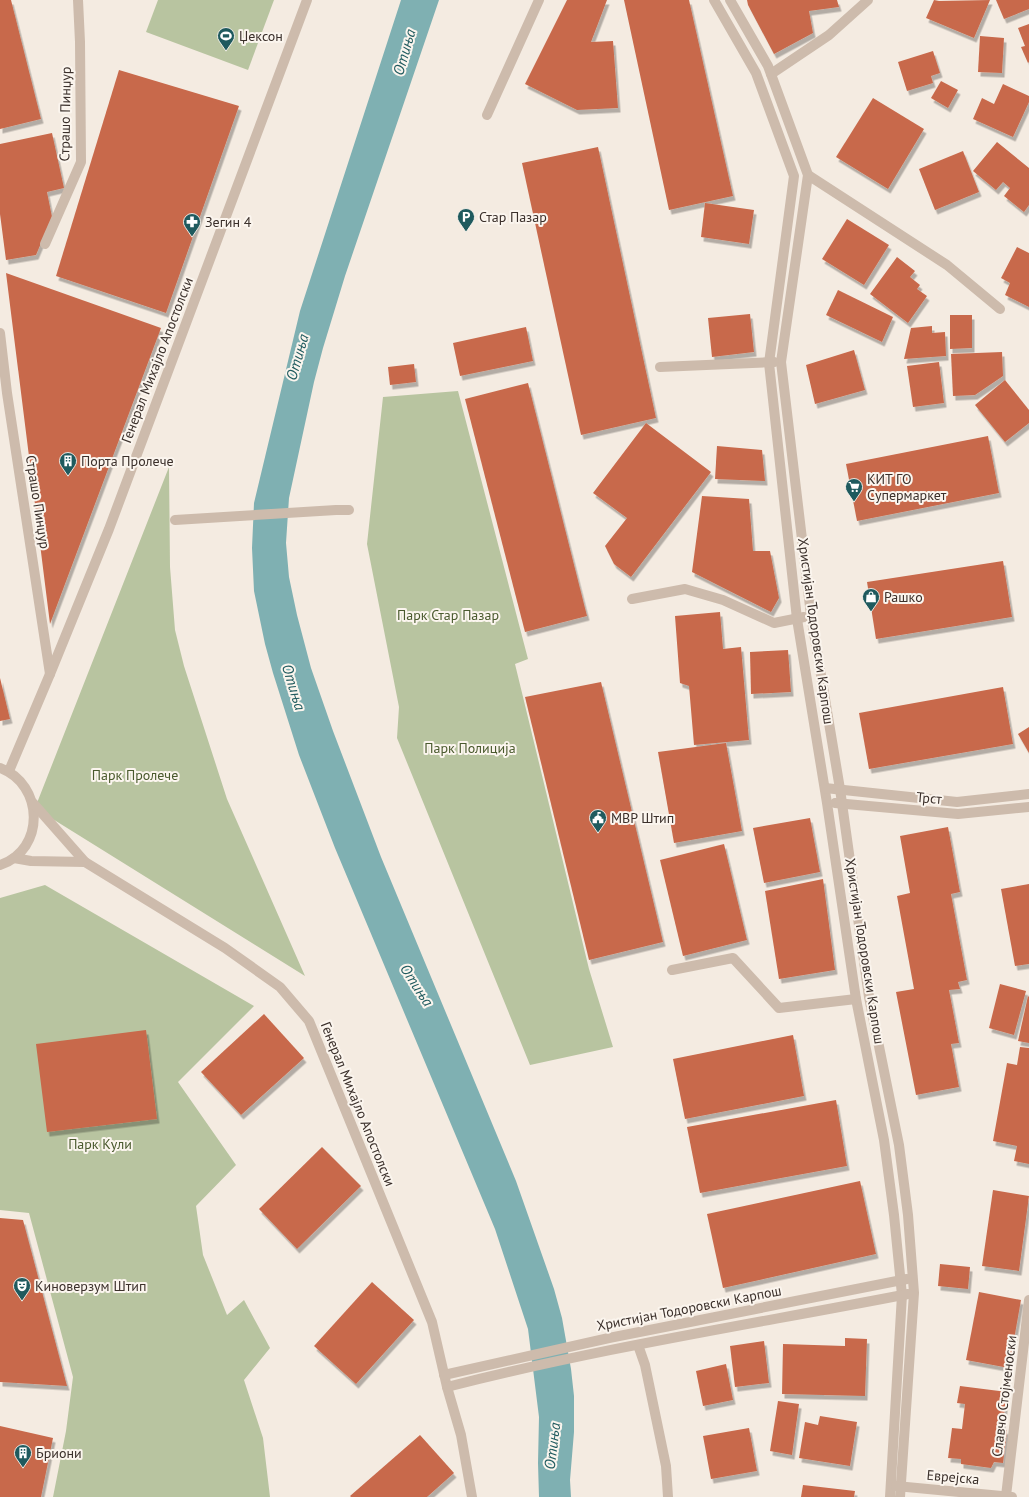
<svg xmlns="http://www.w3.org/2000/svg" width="1029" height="1497" font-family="'PT Sans',sans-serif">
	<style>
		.green { fill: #b8c4a0 }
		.water { fill: #7fb0b2 }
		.building { fill: #c8694b; filter: url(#shadow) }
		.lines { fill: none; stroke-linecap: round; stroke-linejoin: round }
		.minor { stroke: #cdbbac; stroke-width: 10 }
		.labels { text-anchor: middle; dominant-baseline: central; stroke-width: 4; stroke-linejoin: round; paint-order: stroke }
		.poi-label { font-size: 14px; fill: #3b302b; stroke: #fbf5ee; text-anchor: start }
		.street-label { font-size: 14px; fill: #3b302b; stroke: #fbf5ee }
		.park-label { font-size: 14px; fill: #4a5a2e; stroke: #fbf5ee }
		.water-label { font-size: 15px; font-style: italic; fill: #1f5a5e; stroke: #fbf5ee }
	</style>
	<defs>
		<filter id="shadow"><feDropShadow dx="2.5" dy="4.5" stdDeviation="0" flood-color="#0004"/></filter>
	</defs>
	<rect width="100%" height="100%" fill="#f4ebe1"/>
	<g class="green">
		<path d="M158,0h116l-26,70 -102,-38z"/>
		<path d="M458,391l70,268 -13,5 74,305 24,78 -83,18 -133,-327 2,-31 -32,-163 16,-147z"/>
		<path d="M169,467l1,100 5,63 9,36 43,133 78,177 -270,-168z"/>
		<path d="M45,885l209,121 -76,76 58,83 -40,41 7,49 24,60 17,-15 26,48 -26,32 19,58 7,59h-217l13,-66 7,-54 -44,-164 -29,-3v-312z"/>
	</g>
	<path class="water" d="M401,0h38l-94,276 -22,72 -9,34 -25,116 -3,45 3,34 8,38 14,53 22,63 48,126 135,324 38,108 8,29 9,51 3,27v36l-4,48 1,17h-32l-1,-34 1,-46 -11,-88 -33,-100 -160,-381 -36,-93 -26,-82 -8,-29 -11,-53 -2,-43 2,-45 46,-192z"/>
	<g class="building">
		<path d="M0,0h11l30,119 -41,10z"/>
		<path d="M567,0h40l-16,42 22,-1 5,67 -41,2 -52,-26z"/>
		<path d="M624,0h65l44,196 -64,14z"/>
		<path d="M747,0h90l2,7 -30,4 4,22 -39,21 -26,-49z"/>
		<path d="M934,0l5,1 51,-1 -16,38 -48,-20z"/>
		<path d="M996,0h33v9l-25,10z"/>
		<path d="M1029,24v38l-1,1 -7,-16 4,-1 -7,-18z"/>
		<path d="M980,36l24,2 -2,35 -24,-1z"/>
		<path d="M933,51l7,22 -9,3 2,7 -26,8 -9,-29z"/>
		<path d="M119,70l120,36 -73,207 -110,-37z"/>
		<path d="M941,81l17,9 -10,18 -17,-10z"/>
		<path d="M1003,84l26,12v6l-16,35 -40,-18 9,-21 12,6z"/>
		<path d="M873,98l51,31 -36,60 -52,-32z"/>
		<path d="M52,133l12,55 -17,4 5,25 -16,38 -30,5 -6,-46v-70z"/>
		<path d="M997,142l32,26v37l-5,7 -20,-16 6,-8 -7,-6 -7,8 -23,-19z"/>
		<path d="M598,147l58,271 -75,17 -59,-272z"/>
		<path d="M963,151l16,41 -44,18 -16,-41z"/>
		<path d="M705,203l49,7 -5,34 -48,-7z"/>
		<path d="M847,219l42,26 -25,40 -42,-26z"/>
		<path d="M1017,247l12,6v54l-24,-12 5,-12 -9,-5z"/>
		<path d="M897,257l18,14 -5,6 10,8 -3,4 10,7 -19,27 -38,-29z"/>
		<path d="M6,273l155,55 -111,296z"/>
		<path d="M838,290l55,27 -11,25 -56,-27z"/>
		<path d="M750,314l4,38 -42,5 -4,-39z"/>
		<path d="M950,315h22v33l-22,1z"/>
		<path d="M932,326v7l13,-1 1,24 -42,3 7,-31z"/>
		<path d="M526,327l7,34 -73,15 -7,-33z"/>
		<path d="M854,350l11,40 -50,14 -9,-39z"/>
		<path d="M1002,352l1,24 -28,19 -22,1 -2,-42z"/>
		<path d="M939,362l5,41 -31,4 -6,-41z"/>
		<path d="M414,364l2,18 -26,3 -2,-18z"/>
		<path d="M1005,380l24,30v13l-24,19 -30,-37z"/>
		<path d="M528,383l59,233 -62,16 -60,-233z"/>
		<path d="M646,423l65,49 -80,105 -17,-13 -9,-18 22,-28 -34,-25z"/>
		<path d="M988,436l11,57 -142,28 -11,-57z"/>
		<path d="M717,446l45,4 3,31 -50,-2z"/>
		<path d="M702,496l47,3 4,52h17l9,47 -8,14 -79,-40z"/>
		<path d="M1003,561l9,56 -136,22 -9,-57z"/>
		<path d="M720,612l3,37 18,-2 8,93 -55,5 -5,-59 -9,-3 -5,-67z"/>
		<path d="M788,650l3,42 -40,2 -1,-42z"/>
		<path d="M0,678l10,41 -10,2z"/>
		<path d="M601,682l62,260 -74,18 -64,-263z"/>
		<path d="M1003,687l10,57 -144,25 -10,-56z"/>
		<path d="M1029,727v26l-11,-19z"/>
		<path d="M726,743l16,88 -68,12 -16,-91z"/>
		<path d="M810,818l10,54 -56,11 -11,-55z"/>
		<path d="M948,827l12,65 -9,2 16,86 -9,2 2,7 -11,1 10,53 -8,1 8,43 -43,8 -20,-103 18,-3 -17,-93 13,-3 -10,-57z"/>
		<path d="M724,844l23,96 -64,16 -23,-96z"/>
		<path d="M823,879l12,91 -56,9 -14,-88z"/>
		<path d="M1029,884v80l-14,2 -14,-77z"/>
		<path d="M1000,984l26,7 -12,44 -25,-7z"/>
		<path d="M1028,996l1,1v46l-11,-2z"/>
		<path d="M264,1014l40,44 -63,57 -40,-43z"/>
		<path d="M146,1030l11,89 -110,13 -11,-88z"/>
		<path d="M793,1035l11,61 -119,23 -12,-60z"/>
		<path d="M1020,1047l9,1v116l-15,-3 3,-15 -24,-5 14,-78 10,2z"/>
		<path d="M836,1100l11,66 -147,27 -13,-66z"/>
		<path d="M322,1147l39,39 -64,63 -38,-40z"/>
		<path d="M860,1181l16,73 -153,34 -16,-74z"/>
		<path d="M993,1190l36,6 -10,75 -37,-5z"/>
		<path d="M0,1218l23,2 44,166 -67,-4z"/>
		<path d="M940,1264l30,3 -2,22 -30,-3z"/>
		<path d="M372,1282l42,38 -58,64 -42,-38z"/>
		<path d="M979,1292l42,8 -12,68 -43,-8z"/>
		<path d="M845,1338l22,1 -2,57 -83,-2 1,-50 62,2z"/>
		<path d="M764,1341l5,42 -34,4 -5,-41z"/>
		<path d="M726,1364l7,36 -30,6 -7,-35z"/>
		<path d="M960,1386l47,6 -5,37 5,1 -4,33 -9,-1 -3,6 -30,-4v-5l-13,-1 4,-30 10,1 3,-25 -8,-1z"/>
		<path d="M778,1401l21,3 -7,51 -22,-4z"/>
		<path d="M820,1416l37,6 -7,44 -51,-8 6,-36 13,3z"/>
		<path d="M0,1426l53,12 -12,59h-41z"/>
		<path d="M749,1428l8,43 -46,8 -8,-43z"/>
		<path d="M420,1435l34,38 -27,24h-76l-1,-1z"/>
		<path d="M803,1485l52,6 -1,6h-53z"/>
	</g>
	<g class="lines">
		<g class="minor">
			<path d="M714,0l42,73 38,103 -25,187 28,256 30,184 29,196 28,141 10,75 8,80 -12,202"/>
			<path d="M730,0l38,66 40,109 -27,187 30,253 29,174 29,208 30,148 9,70 6,78 -14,204"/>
			<path d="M771,74l58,-39 39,-35"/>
			<path d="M487,115l52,-115"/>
			<path d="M808,175l139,90 53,44"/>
			<path d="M45,244l36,-82 -1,-120 -2,-42"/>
			<path d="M0,333l7,60 43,281"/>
			<path d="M660,367l114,-5"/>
			<path d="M175,520l161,-10h13"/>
			<path d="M632,599l53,-10 38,11 51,23 30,-6"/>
			<path d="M0,768c44,16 46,82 0,97"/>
			<path d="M9,771l41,-97 59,-145 198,-529"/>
			<path d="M825,788l132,14 72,-8"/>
			<path d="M33,803l52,59 140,86 55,39 29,34 123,301 15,65 14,48 11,62"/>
			<path d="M835,803l123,11 71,-7"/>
			<path d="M14,858l17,3 54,1"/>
			<path d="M672,970l61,-12 46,50 77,-9"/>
			<path d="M638,1345l7,20 21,101 2,31"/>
			<path d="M444,1375l165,-37 298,-59"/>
			<path d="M447,1387c152,-39 307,-63 461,-93"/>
			<path d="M896,1486l116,11"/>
			<path d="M1006,1496l23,-196"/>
		</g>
	</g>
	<defs>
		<symbol id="stadium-pin" viewBox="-11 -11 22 30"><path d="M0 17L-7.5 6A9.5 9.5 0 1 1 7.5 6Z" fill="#1f5a5e" stroke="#fbf5ee"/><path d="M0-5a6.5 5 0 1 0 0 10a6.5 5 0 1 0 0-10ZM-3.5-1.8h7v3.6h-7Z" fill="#fff"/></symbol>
		<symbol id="parking-pin" viewBox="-11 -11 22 30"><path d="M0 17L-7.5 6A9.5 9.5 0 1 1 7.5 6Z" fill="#1f5a5e" stroke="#fbf5ee"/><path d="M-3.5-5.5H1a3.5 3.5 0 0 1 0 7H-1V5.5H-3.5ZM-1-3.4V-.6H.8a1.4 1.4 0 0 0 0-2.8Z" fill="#fff"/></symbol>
		<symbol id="pharmacy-pin" viewBox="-11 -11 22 30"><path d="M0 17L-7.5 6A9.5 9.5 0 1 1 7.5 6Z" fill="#1f5a5e" stroke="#fbf5ee"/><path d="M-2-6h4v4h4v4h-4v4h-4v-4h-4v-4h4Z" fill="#fff"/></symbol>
		<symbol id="building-pin" viewBox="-11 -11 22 30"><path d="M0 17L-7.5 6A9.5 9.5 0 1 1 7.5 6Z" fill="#1f5a5e" stroke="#fbf5ee"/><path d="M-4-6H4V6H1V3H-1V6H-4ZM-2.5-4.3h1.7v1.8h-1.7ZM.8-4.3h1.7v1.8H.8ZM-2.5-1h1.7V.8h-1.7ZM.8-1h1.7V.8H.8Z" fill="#fff"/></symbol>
		<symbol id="supermarket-pin" viewBox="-11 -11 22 30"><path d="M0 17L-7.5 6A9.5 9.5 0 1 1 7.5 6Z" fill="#1f5a5e" stroke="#fbf5ee"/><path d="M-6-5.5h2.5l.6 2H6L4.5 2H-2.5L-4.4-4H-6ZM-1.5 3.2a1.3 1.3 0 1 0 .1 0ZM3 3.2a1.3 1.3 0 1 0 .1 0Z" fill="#fff"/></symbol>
		<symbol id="shop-pin" viewBox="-11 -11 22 30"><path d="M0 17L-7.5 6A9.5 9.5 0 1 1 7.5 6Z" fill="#1f5a5e" stroke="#fbf5ee"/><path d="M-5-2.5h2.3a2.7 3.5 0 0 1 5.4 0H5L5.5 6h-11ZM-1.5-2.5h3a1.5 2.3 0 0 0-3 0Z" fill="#fff"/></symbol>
		<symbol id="civic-pin" viewBox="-11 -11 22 30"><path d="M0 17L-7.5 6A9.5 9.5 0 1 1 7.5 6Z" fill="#1f5a5e" stroke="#fbf5ee"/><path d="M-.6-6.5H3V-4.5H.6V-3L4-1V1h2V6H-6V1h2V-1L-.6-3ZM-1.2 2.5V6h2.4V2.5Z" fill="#fff"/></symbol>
		<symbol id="theatre-pin" viewBox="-11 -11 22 30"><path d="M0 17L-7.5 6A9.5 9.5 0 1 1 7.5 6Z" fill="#1f5a5e" stroke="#fbf5ee"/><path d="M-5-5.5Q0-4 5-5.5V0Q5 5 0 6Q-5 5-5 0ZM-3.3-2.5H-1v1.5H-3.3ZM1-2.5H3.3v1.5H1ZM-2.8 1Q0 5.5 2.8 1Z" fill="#fff"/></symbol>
	</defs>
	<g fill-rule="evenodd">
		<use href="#stadium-pin" x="216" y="26" width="20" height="27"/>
		<use href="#parking-pin" x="456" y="207" width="20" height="27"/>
		<use href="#pharmacy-pin" x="182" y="212" width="20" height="27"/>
		<use href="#building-pin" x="58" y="451" width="20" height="27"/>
		<use href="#supermarket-pin" x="844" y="477" width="20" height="27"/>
		<use href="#shop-pin" x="861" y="587" width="20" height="27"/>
		<use href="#civic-pin" x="588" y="808" width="20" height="27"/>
		<use href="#theatre-pin" x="12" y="1276" width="20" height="27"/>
		<use href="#building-pin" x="13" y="1443" width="20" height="27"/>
	</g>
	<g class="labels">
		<g class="poi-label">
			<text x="239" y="36">Џексон</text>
			<text x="479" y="217">Стар Пазар</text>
			<text x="205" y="222">Зегин 4</text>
			<text x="81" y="461">Порта Пролече</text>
			<text x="867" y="479">КИТ ГО<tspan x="867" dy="16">Супермаркет</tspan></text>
			<text x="884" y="597">Рашко</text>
			<text x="611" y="818">МВР Штип</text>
			<text x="35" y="1286">Киноверзум Штип</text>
			<text x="36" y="1453">Бриони</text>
		</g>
		<g class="street-label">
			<text transform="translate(65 114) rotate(-89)">Страшо Пинџур</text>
			<text transform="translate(157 360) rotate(-69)">Генерал Михајло Апостолски</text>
			<text transform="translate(38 502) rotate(81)">Страшо Пинџур</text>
			<text transform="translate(816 631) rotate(82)">Христијан Тодоровски Карпош</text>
			<text transform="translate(929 798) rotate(5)">Трст</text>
			<text transform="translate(865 951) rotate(81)">Христијан Тодоровски Карпош</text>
			<text transform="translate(358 1104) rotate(68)">Генерал Михајло Апостолски</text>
			<text transform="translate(689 1308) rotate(-11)">Христијан Тодоровски Карпош</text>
			<text transform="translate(1004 1396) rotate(-83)">Славчо Стојменоски</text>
			<text transform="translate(953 1477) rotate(5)">Еврејска</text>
		</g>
		<g class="park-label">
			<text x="448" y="615">Парк Стар Пазар</text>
			<text x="470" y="748">Парк Полиција</text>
			<text x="135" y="775">Парк Пролече</text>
			<text x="100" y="1144">Парк Кули</text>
		</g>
		<g class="water-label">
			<text transform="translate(404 52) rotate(-74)">Отиња</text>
			<text transform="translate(297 357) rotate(-74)">Отиња</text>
			<text transform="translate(294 687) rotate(73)">Отиња</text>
			<text transform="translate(417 985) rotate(57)">Отиња</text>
			<text transform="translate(552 1446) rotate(-83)">Отиња</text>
		</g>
	</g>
</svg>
